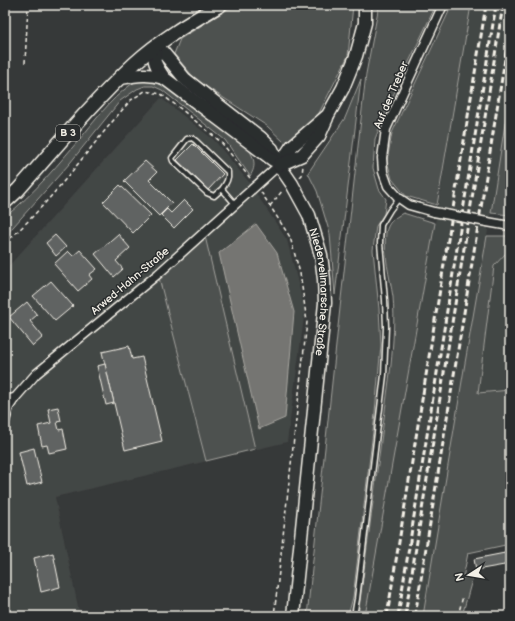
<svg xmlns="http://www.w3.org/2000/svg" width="515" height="621" font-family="'Balsamiq Sans',sans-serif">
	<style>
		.built { fill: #434645 }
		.green { fill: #4e514f; stroke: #a1a19c }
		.water { fill: #757572; stroke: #a8a7a1 }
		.building { fill: #616362; stroke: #f4f1e8 }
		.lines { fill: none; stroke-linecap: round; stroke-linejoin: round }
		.lane-casing { stroke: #f4f1e8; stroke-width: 7 }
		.street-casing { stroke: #f4f1e8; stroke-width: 11 }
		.secondary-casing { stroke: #f4f1e8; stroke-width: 15 }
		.primary-casing { stroke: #f4f1e8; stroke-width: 16 }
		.path { stroke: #f4f1e8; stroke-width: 1.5; stroke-dasharray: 4 3; stroke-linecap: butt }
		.lane { stroke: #2a2d2e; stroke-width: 4 }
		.street { stroke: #2a2d2e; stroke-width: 8 }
		.secondary { stroke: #2a2d2e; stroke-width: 12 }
		.primary { stroke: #2a2d2e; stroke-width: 13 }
		.rail { stroke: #f4f1e8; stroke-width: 3; stroke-dasharray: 6 3; stroke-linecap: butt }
		.street-bridge-casing { stroke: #f4f1e8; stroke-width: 11; stroke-linecap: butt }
		.street-bridge { stroke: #2a2d2e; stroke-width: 8 }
		.labels { text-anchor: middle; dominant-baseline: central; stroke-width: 3; stroke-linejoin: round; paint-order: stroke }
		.shield { fill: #2a2d2e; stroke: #b7b6b0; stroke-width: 1 }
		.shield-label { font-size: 10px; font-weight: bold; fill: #f4f1e8 }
		.street-label { font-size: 11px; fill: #f4f1e8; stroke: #2a2d2e }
	</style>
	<rect width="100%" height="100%" fill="#363939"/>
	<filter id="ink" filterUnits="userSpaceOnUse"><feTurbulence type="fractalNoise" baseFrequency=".025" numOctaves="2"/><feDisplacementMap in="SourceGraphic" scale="8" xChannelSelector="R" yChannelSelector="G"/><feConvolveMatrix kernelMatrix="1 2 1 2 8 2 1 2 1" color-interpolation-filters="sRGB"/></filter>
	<g filter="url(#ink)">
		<g class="built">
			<path d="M471,5h39v87l-19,121 -26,150 -42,253h-58l70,-393z"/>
			<path d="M161,98l53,42 34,41 39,59 18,70 -18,132 -232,55 25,119h-75v-346z"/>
			<path d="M507,252h3v138l-32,3 16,-127z"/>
		</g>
		<g class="green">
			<path d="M240,5h113l-5,51 -30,59 -33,28 -18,-17 -71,-46 -22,-26 6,-15 48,-30z"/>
			<path d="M379,5h57l-48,101 -13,33 -2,29 6,21 7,10 -2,15 -8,12 -3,24 6,59 2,36 -7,78 -21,174 -5,19h-41l33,-308 26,-234z"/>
			<path d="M452,5h19l-34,200 -31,-9 -14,-17 -5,-18 5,-28z"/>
			<path d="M361,79l-26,216 -5,-61 -13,-43 -9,-18 37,-55z"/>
			<path d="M138,80l20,2 26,20 63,45c7,9 10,19 3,29l-25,-36 -63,-50 -9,-4h-8l-8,3 -17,12 -50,62 -65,73v-19c30,-24 54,-54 79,-83 16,-20 32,-41 54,-54z"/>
			<path d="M510,92v123l-19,-2z"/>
			<path d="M403,213l32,10 -70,393h-7l33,-251c2,-22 4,-45 2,-68 -3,-20 -10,-43 -7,-64 2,-11 8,-15 17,-20z"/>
			<path d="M204,232l51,217 -49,12 -48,-187z"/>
			<path d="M487,236h23v16h-3l-13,14 -16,127 32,-3v154l-42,9 -5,25 10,-2 -11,40h-39l42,-253z"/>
		</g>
		<path class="water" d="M256,224l21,29 17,59 -9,106 -26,11 -40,-176z"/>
		<g class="building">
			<path d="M193,144l30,30 -15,16 -31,-30z"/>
			<path d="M145,161l12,11 -8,8 23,23 -13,13 -35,-35z"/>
			<path d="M120,185l31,30 -18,18 -30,-31z"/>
			<path d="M184,200l9,9 -19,19 -13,-13 6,-6 4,4z"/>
			<path d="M118,234l12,14 -14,13 7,8 -9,8 -19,-23z"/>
			<path d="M55,235l11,12 -10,9 -10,-13z"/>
			<path d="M80,250l17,19 -8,6 3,4 -14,12 -24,-27 14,-13 5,5z"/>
			<path d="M51,281l22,25 -18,15 -22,-25z"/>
			<path d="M27,302l10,13 -7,6 13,16 -10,9 -24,-29z"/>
			<path d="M129,346l3,13 10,-2 20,84 -37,9 -23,-98z"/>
			<path d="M105,364l9,39 -8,2 -9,-39z"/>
			<path d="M58,407l3,14 -4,1 2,8 4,-1 4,20 -18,4 -2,-8 -5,1 -4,-20 13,-3 -3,-14z"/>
			<path d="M34,448l8,34 -15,4 -8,-34z"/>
			<path d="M510,552v12l-34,6 -2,-11z"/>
			<path d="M53,553l7,34 -19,5 -7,-34z"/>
		</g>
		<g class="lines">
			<defs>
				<g id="lane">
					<path d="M222,189l-8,7 -7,-3 -34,-32 -1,-3 15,-19 5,-1 4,3 32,31c1,7 -2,11 -6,17l13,15"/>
					<path d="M354,616l3,-17 27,-224 2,-48 -1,-27 -5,-57 1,-18 9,-15 9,-12"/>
				</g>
				<g id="street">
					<path d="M434,212l-25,-7 -10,-7 -11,-12 -5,-14 -1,-14 4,-29 57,-124"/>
					<path d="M487,222l23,4"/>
					<path d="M5,400l10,-2"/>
					<path d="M5,421l4,-14 6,-9 21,-24 122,-100 121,-109"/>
				</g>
				<g id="secondary">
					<path id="s1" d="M157,45l28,34 76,59 11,11 7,16 13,19 17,31 12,40 3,24 1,24 -32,313"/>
					<path d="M157,45c-5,17 -2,19 7,33l109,82"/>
					<path d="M121,78c16,-3 28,-5 43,0"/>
					<path d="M279,165l13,-19 36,-31 15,-27 13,-32 9,-33v-18"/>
					<path d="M279,165l23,-10 17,-19 8,-18"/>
				</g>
				<path id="primary" d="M5,202l13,-12c38,-43 75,-88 117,-127 25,-23 56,-41 85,-58"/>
			</defs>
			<use href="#lane" class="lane-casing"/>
			<use href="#street" class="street-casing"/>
			<use href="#secondary" class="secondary-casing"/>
			<use href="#primary" class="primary-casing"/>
			<g class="path">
				<path d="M25,63l3,-58"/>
				<path d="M300,177l2,-2 1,-10"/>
				<path d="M261,192l29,45 10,36 7,49 -33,294"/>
				<path d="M270,206l13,-16"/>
				<path d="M5,243c48,-42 84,-96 126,-143l14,-9 16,3 20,15 40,33 29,36"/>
				<path d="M458,616l5,-20"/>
			</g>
			<use href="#lane" class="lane"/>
			<use href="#street" class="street"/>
			<use href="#secondary" class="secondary"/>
			<use href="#primary" class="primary"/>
			<g class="rail">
				<path d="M387,616l99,-611"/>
				<path d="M398,616l98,-611"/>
				<path d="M405,616l98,-611"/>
				<path d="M415,616l95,-588"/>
			</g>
			<defs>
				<path id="street-bridge" d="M434,212l53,10"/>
			</defs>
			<use href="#street-bridge" class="street-bridge-casing"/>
			<use href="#street-bridge" class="street-bridge"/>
		</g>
	</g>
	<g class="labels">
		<rect class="shield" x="56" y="125" width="24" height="16" rx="3"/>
		<g class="shield-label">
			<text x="68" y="133">B 3</text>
		</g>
		<g class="street-label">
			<text transform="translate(391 95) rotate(-67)">Auf der Treber</text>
			<text transform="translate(130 281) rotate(-40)">Arwed-Hahn-Straße</text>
			<text stroke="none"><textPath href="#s1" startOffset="310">Niedervellmarsche Straße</textPath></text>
		</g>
	</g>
	<rect width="515" height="621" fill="none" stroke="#2a2d2e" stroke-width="20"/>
	<rect x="10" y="10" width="495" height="601" fill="none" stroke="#f4f1e8" stroke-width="1.5" filter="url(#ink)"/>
	<g transform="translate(469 575) rotate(258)" stroke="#2a2d2e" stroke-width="3" paint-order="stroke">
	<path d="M0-3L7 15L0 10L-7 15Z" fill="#f4f1e8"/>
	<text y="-6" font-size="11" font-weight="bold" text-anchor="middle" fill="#f4f1e8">N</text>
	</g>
</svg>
